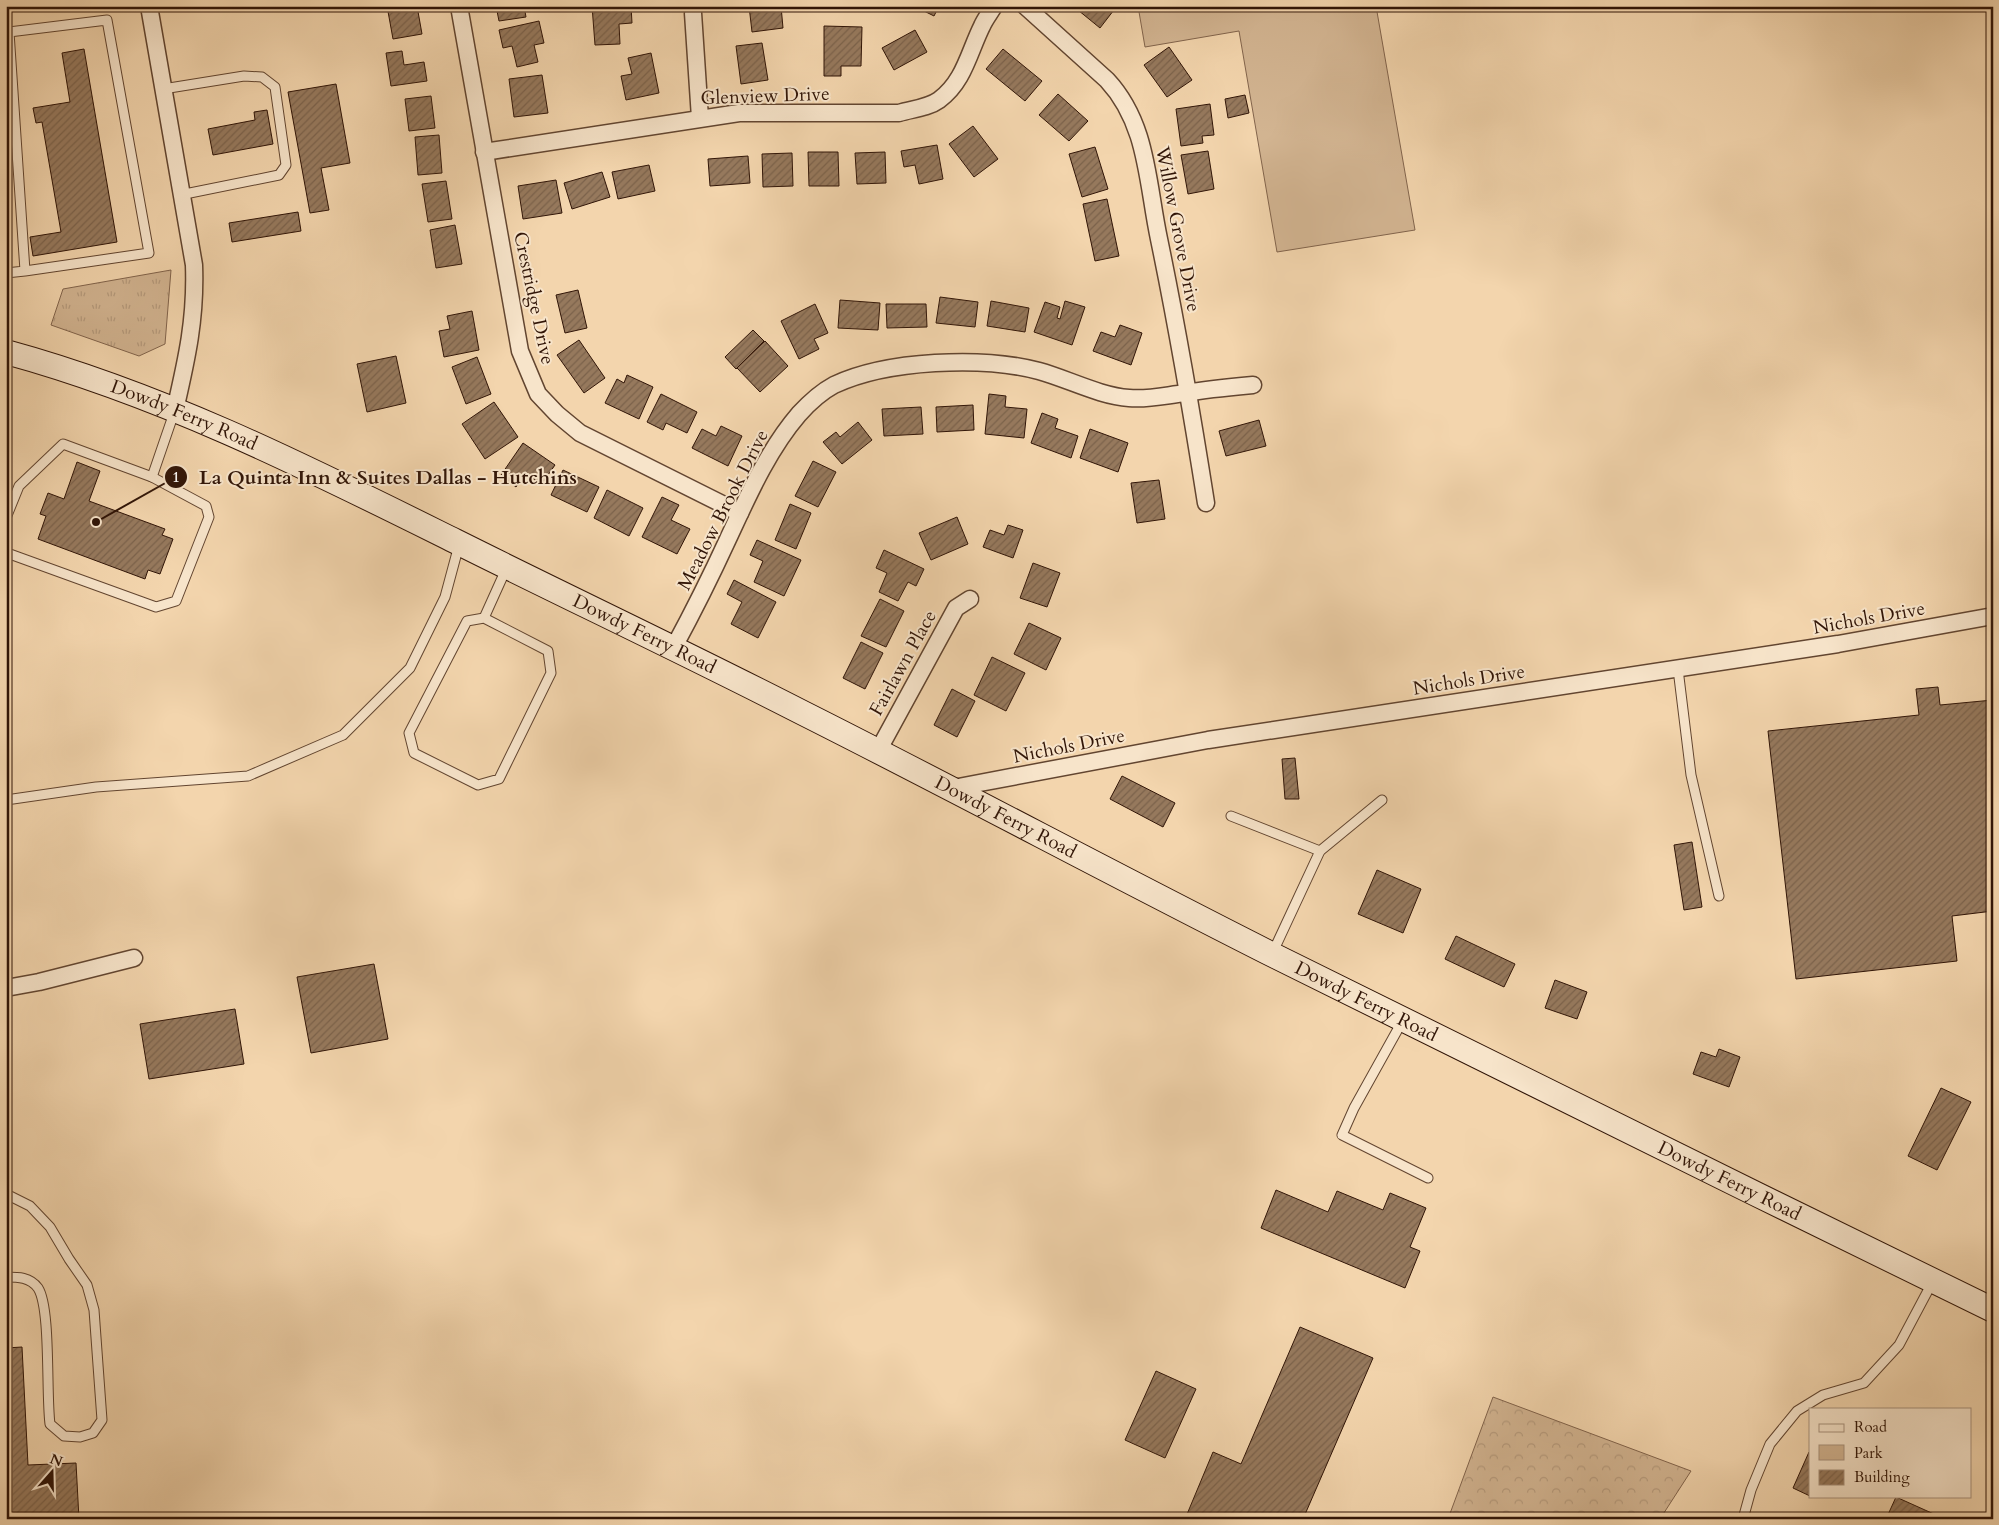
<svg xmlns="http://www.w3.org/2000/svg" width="1999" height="1525" font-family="Cardo,serif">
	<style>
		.grass { fill: url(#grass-tufts); stroke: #82644c }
		.forest { fill: url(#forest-crowns); stroke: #82644c }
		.green { fill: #d2b491; stroke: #82644c }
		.building { fill: url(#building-hatch); stroke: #311507 }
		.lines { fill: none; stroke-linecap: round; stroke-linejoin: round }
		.lane-casing { stroke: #624530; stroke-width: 11 }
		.street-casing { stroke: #624530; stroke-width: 19 }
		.secondary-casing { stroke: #311507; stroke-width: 26 }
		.lane { stroke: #f7e4ca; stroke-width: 9 }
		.street { stroke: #f7e4ca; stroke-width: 16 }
		.secondary { stroke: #f7e4ca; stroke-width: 24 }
		.labels { text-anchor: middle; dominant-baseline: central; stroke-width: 4; stroke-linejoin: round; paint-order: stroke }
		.street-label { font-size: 19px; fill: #311507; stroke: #f7e4ca }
		.leader { fill: none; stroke: #311507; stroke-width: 2 }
		.callout-dot { fill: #311507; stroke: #f7e4ca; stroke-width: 2 }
		.mark-label { font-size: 15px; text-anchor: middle; font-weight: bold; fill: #fff }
		.callout-label { font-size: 20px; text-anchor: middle; font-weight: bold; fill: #311507; stroke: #f7e4ca; stroke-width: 4; stroke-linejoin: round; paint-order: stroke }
	</style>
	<defs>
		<pattern id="grass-tufts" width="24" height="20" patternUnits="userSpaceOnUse" patternTransform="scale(1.25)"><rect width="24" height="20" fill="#d2b491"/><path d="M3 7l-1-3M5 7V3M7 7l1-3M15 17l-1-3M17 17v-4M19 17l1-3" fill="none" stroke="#b59a7c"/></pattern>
		<pattern id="forest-crowns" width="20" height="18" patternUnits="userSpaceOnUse" patternTransform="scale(1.25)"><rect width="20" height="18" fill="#d2b491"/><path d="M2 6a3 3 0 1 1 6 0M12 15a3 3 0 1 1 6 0" fill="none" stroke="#b59a7c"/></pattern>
		<pattern id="building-hatch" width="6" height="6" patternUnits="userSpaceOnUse" patternTransform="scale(1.25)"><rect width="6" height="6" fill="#96795d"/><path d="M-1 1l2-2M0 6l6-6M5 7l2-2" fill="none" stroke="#7b624b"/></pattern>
	</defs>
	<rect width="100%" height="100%" fill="#f3d5ad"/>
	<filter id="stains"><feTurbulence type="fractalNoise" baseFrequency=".004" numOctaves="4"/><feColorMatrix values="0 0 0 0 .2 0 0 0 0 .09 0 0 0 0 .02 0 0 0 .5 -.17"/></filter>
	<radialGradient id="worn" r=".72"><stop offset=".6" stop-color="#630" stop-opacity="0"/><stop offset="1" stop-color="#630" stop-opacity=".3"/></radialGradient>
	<path class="grass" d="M171,270l-6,74 -26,12 -88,-31 12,-36z"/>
	<path class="forest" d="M1493,1397l198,74 -31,48h-212z"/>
	<path class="green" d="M1138,6h238l39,224 -138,22 -38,-221 -94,16z"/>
	<g class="building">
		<path d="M387,6h30l5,28 -29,5z"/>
		<path d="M496,6h28l2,11 -27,4z"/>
		<path d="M592,6h39l1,17 -13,1 1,20 -25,1z"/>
		<path d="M749,6h32l2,22 -31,4z"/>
		<path d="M914,6h25l-5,10z"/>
		<path d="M1073,6h44l-17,22z"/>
		<path d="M539,21l5,22 -10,2 4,17 -21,5 -5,-21 -9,2 -4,-18z"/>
		<path d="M824,26l38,1 -1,39h-20v10h-17z"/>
		<path d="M915,30l12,22 -33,18 -12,-22z"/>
		<path d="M762,43l6,37 -27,4 -5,-38z"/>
		<path d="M1169,47l23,33 -25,17 -23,-32z"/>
		<path d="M84,49l33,193 -84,14 -3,-19 31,-5 -19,-110 -6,1 -3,-15 37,-6 -8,-49z"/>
		<path d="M1003,49l39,32 -17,20 -39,-32z"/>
		<path d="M402,51l2,14 20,-3 3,19 -36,5 -5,-33z"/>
		<path d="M651,53l8,40 -33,7 -5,-24 11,-2 -4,-16z"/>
		<path d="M542,75l6,38 -34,4 -5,-38z"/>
		<path d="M336,84l14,79 -29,5 8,42 -19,3 -22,-121z"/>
		<path d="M1058,94l30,27 -19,20 -30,-26z"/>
		<path d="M1245,95l4,18 -21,5 -3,-19z"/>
		<path d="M431,96l4,32 -26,3 -4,-32z"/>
		<path d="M1210,104l4,31 -12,1 1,7 -22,3 -5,-37z"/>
		<path d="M267,110l6,34 -60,11 -5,-26 47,-9 -1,-8z"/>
		<path d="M973,126l25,33 -24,18 -25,-33z"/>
		<path d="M439,135l3,38 -24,2 -3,-38z"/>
		<path d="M937,145l6,34 -24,5 -4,-19 -11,2 -3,-16z"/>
		<path d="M1095,147l13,42 -26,8 -13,-43z"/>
		<path d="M1208,151l6,38 -26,5 -7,-39z"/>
		<path d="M808,152h30l1,34h-30z"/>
		<path d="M885,152l1,31 -29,1 -2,-31z"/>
		<path d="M792,153l1,33 -30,1 -1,-33z"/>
		<path d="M748,156l2,27 -40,3 -2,-27z"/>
		<path d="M649,165l6,26 -37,8 -6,-27z"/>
		<path d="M602,172l8,25 -38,12 -8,-26z"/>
		<path d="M556,180l6,33 -39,6 -5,-33z"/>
		<path d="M446,181l6,38 -24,3 -6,-38z"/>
		<path d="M1107,199l12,57 -24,5 -12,-57z"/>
		<path d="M298,212l3,19 -69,11 -3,-19z"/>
		<path d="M455,225l7,39 -26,4 -6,-38z"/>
		<path d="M578,290l9,38 -22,5 -9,-38z"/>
		<path d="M940,297l38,5 -3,25 -39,-4z"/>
		<path d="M840,300l40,3 -2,27 -40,-2z"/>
		<path d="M991,301l38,7 -4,24 -38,-6z"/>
		<path d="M1065,301l20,6 -13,38 -38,-13 11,-30 15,5 -3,11 3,1z"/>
		<path d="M815,304l13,29 -14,6 5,10 -20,10 -18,-38z"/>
		<path d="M886,304h40l1,23 -40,1z"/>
		<path d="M472,311l7,39 -35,7 -5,-26 11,-2 -3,-13z"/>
		<path d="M1120,325l22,8 -11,32 -38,-14 8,-19 14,5z"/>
		<path d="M753,330l11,11 -28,28 -11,-12z"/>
		<path d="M579,340l26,38 -21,15 -27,-38z"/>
		<path d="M765,341l23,25 -28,26 -23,-24z"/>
		<path d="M396,356l10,47 -39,9 -10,-48z"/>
		<path d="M477,357l14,37 -25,10 -14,-37z"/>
		<path d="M627,375l26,12 -14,32 -34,-16 12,-24 7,4z"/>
		<path d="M661,394l36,18 -10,21 -21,-10 -3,7 -16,-8z"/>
		<path d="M989,394l17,2 -1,11 22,2 -3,29 -39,-4z"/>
		<path d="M494,402l24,35 -33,22 -23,-35z"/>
		<path d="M973,405l1,25 -37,2 -1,-25z"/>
		<path d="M921,407l2,27 -39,2 -2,-27z"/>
		<path d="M1042,413l16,6 -3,9 23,8 -7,22 -40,-15z"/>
		<path d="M1259,420l7,26 -40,10 -7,-25z"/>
		<path d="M858,422l14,18 -30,24 -19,-22 13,-10 4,5z"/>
		<path d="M721,426l21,10 -14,30 -36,-18 10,-19 14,7z"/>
		<path d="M1090,429l38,14 -10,29 -38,-14z"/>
		<path d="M523,443l32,22 -14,20 -15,-12 -10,14 -15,-12z"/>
		<path d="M813,461l23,11 -18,35 -23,-11z"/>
		<path d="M77,462l23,9 -11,30 76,28 -3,6 11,4 -13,35 -12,-4 -3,9 -107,-40 8,-23 -6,-2 8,-21 16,6z"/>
		<path d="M563,470l36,17 -12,25 -36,-17z"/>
		<path d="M1159,480l6,39 -28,4 -6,-40z"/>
		<path d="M607,490l36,18 -14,28 -35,-18z"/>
		<path d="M662,497l17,8 -8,15 19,9 -13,25 -35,-17z"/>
		<path d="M790,504l21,9 -15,36 -21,-9z"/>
		<path d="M957,517l11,27 -37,16 -12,-27z"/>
		<path d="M1008,525l15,5 -10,28 -30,-11 7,-17 14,5z"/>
		<path d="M757,540l44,20 -17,36 -30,-14 9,-21 -13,-6z"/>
		<path d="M884,550l40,19 -8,17 -8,-4 -10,19 -19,-9 8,-19 -11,-5z"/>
		<path d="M1033,563l27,10 -13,34 -27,-9z"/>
		<path d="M734,580l42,22 -18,36 -27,-14 11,-22 -15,-8z"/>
		<path d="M880,599l24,12 -18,36 -25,-11z"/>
		<path d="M1029,623l32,15 -15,32 -32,-16z"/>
		<path d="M861,642l22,11 -18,36 -22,-11z"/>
		<path d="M992,657l33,16 -19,38 -32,-16z"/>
		<path d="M1938,687l2,18 53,-5v211l-41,5 5,45 -161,18 -28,-248 151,-16 -3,-26z"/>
		<path d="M952,689l23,12 -18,36 -23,-12z"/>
		<path d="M1295,758l4,41h-14l-3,-40z"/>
		<path d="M1122,776l53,27 -12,24 -53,-28z"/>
		<path d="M1692,842l10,65 -18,3 -10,-65z"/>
		<path d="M1377,870l44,19 -18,44 -45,-19z"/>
		<path d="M1456,936l59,28 -11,23 -59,-28z"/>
		<path d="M374,964l14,75 -77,14 -14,-76z"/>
		<path d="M1555,980l32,12 -10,27 -32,-11z"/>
		<path d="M235,1009l9,55 -95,15 -9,-55z"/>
		<path d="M1719,1049l21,8 -11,30 -36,-13 8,-22 15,5z"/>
		<path d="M1941,1088l30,14 -34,68 -29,-14z"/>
		<path d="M1276,1190l52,22 9,-21 46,19 7,-17 36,15 -16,39 10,4 -15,37 -144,-60z"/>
		<path d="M1300,1327l73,31 -70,161h-118l28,-67 28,12z"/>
		<path d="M22,1347l6,118 48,-2 3,56h-73v-171z"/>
		<path d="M1156,1371l40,18 -31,69 -40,-18z"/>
		<path d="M1809,1452l1,1v43l-17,-8z"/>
		<path d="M1896,1497l49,22h-59z"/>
	</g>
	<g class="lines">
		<defs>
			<g id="lane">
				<path d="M163,89l81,-13 18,1 13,10 11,78 -7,10 -99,20"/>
				<path d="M6,273l19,-2 124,-18 -42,-233 -98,12 16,239"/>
				<path d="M152,477l23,-67"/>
				<path d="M6,518l13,-32 44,-42 89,33 54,29 3,11 -33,84 -20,6 -149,-54 -1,-4"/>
				<path d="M484,618l64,33 3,22 -52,106 -21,6 -64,-32 -5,-20 58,-112 17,-3 23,-51"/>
				<path d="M1678,669l13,106 28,121"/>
				<path d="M6,800l90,-13 152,-11 95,-41 67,-67 35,-71 14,-52"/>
				<path d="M1231,816l89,35"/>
				<path d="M1272,954l48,-103 62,-51"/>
				<path d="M1403,1020l-49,88 -12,27 86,43"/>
				<path d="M6,1194l24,12 20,21 19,32 18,26 7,25 8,110 -9,13 -13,4 -16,-1 -14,-12c-4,-30 1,-116 -12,-136 -8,-11 -20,-11 -32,-11"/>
				<path d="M1743,1519l8,-29 19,-46 27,-33 26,-16 41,-12 35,-38 34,-64"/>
			</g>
			<g id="street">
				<path d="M149,6l45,259c2,53 -7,93 -19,145"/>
				<path d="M459,6l61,345 18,43 19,20 23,19 160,80"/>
				<path d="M1025,6l82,74c41,44 40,103 52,159 18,87 33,175 47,264"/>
				<path d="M693,13l7,105"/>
				<path d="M484,152l255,-39h160c13,-4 29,-5 40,-13 25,-18 30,-48 43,-74 3,-7 8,-13 12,-20"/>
				<path d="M674,647c19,-35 37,-71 54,-108 20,-43 40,-89 71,-125 10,-11 22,-22 35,-29 53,-25 148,-29 205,-14 29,8 61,25 90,27 19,2 38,-3 57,-5 22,-4 45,-6 67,-8"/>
				<path d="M878,751l78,-143 14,-9"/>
				<path d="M953,788l255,-48 630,-96 155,-28"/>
				<path d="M6,988l33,-6 95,-24"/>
			</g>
			<g id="secondary">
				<path id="s1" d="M6,352c158,43 304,117 449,189 116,58 233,113 348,172 159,80 315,164 474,244 237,119 477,236 716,353"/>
			</g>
		</defs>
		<use href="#lane" class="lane-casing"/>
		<use href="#street" class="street-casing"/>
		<use href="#secondary" class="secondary-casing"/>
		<use href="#lane" class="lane"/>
		<use href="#street" class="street"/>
		<use href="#secondary" class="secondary"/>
	</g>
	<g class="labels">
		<g class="street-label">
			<text transform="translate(765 96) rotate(-2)">Glenview Drive</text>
			<text transform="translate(1178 229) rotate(79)">Willow Grove Drive</text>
			<text transform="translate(534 298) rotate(78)">Crestridge Drive</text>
			<text stroke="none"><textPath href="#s1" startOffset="189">Dowdy Ferry Road</textPath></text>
			<text transform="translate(723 510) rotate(-63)">Meadow Brook Drive</text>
			<text transform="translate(1869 618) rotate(-10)">Nichols Drive</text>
			<text stroke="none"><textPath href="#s1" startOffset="699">Dowdy Ferry Road</textPath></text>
			<text transform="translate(903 663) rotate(-61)">Fairlawn Place</text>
			<text transform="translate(1469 680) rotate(-9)">Nichols Drive</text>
			<text transform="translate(1069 746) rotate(-11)">Nichols Drive</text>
			<text stroke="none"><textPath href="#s1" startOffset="1104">Dowdy Ferry Road</textPath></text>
			<text stroke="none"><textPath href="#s1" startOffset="1509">Dowdy Ferry Road</textPath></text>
			<text stroke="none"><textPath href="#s1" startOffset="1914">Dowdy Ferry Road</textPath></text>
		</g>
	</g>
	<path class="leader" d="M96 522L176 477"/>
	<g class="callout-dot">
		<circle cx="96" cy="522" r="5"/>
		<circle cx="176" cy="477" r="12"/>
	</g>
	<g class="mark-label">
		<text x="176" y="482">1</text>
	</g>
	<g class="callout-label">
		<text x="388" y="484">La Quinta Inn &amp; Suites Dallas - Hutchins</text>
	</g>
	<rect width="1999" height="1525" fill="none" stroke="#f3d5ad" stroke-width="25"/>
	<rect x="8" y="8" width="1984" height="1510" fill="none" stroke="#311507" stroke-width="2.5"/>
	<rect x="12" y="12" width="1974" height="1500" fill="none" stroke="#311507"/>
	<rect x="1809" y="1408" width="162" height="90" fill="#f7e4ca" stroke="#a8917c"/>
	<rect x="1819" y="1424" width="25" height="8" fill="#f7e4ca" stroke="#a8917c"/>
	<text x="1854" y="1432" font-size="15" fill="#311507">Road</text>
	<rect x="1819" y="1445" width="25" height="15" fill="#d2b491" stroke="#a8917c"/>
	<text x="1854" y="1458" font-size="15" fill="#311507">Park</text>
	<rect x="1819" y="1470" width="25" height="15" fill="url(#building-hatch)" stroke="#a8917c"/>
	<text x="1854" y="1482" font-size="15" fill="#311507">Building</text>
	<g transform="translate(52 1472) rotate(20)" stroke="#f7e4ca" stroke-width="4" paint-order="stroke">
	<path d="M0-4L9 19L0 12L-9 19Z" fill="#311507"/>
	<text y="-8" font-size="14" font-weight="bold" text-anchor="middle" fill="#311507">N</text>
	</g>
	<rect width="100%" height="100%" filter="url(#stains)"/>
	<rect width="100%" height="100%" fill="url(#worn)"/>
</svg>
